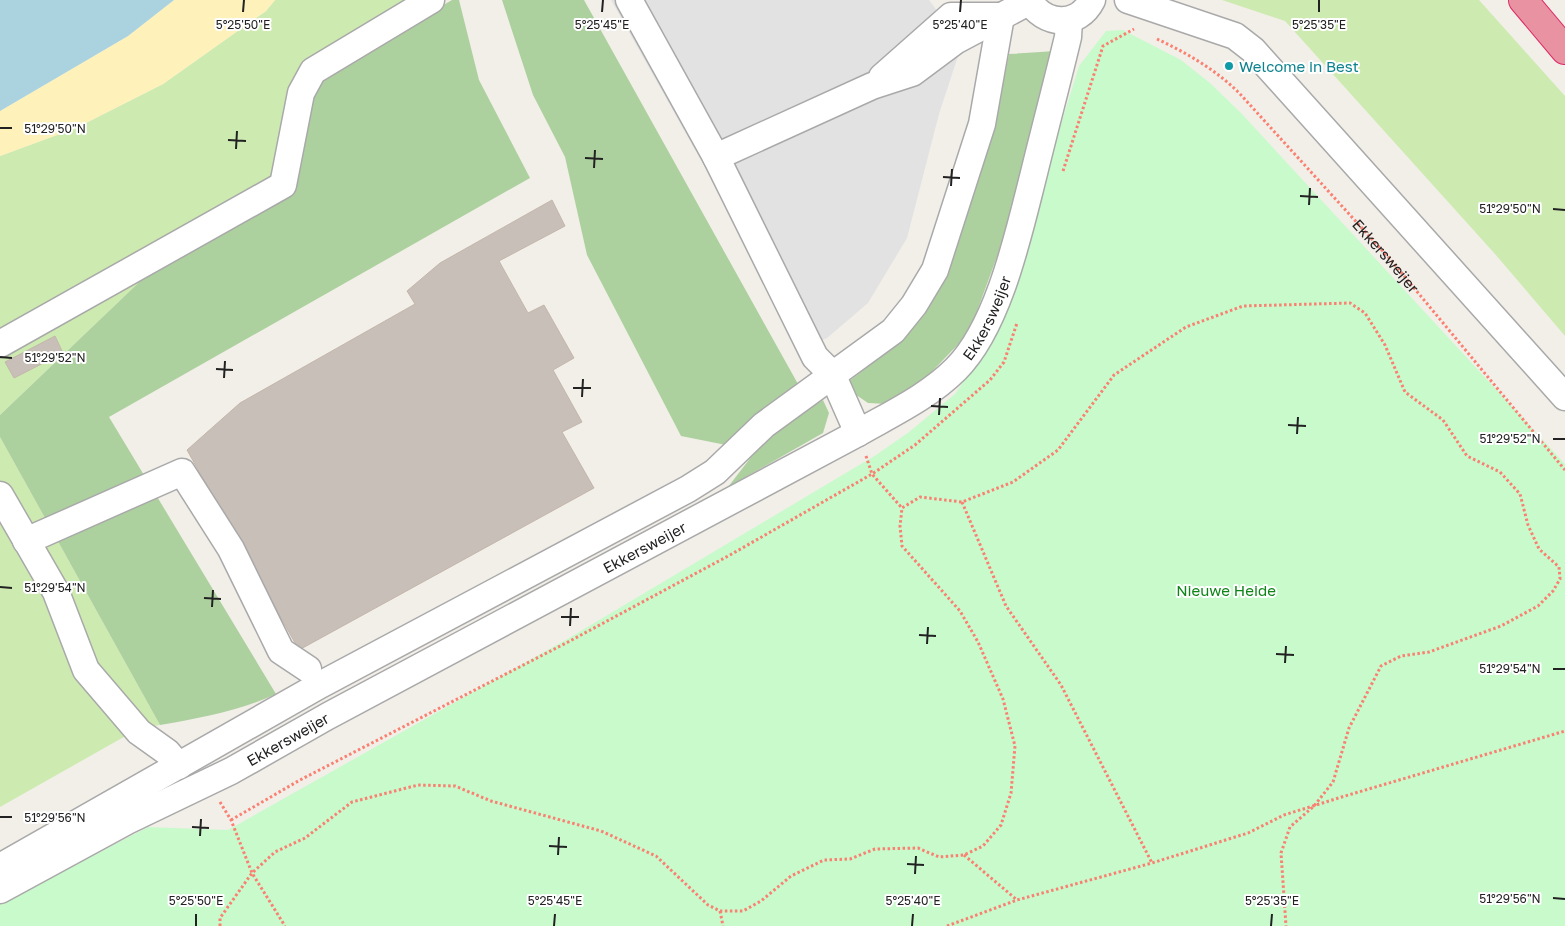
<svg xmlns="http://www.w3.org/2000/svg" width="1565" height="926" font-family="'Golos Text',sans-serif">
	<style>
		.grass { fill: #cdebb0 }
		.forest { fill: #add19e }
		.sand { fill: #fff1ba }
		.park { fill: #c8facc }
		.parking { fill: #e2e2e2 }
		.water { fill: #aad3df }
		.building { fill: #c7bfb8; stroke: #c4b6ab }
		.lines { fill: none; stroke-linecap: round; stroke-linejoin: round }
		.minor-casing { stroke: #a9a9a9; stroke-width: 29 }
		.highway-casing { stroke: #dc2a67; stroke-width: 30 }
		.path { stroke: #fa8072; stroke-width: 3; stroke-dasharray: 2.5 2.5; stroke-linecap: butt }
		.minor { stroke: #fff; stroke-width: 26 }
		.highway { stroke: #e892a2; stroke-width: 28 }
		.ticks { fill: none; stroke: #222; stroke-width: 2 }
		.culture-dot { fill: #0f9aa8; stroke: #fff; stroke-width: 2 }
		.labels { text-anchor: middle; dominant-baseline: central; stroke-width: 4; stroke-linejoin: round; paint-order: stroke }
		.culture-label { font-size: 15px; fill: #0d838f; stroke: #fff; text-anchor: start }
		.street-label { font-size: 15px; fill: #222; stroke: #fff }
		.park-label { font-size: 15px; fill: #0c8416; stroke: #fff }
		.ticks-label { font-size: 12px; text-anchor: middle; fill: #222; stroke: #fff; stroke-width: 4; stroke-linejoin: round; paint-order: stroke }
	</style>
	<rect width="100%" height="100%" fill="#f2efe9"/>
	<g class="grass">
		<path d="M275,0h132l-98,60 -21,31 -17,93 -271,147v-175l76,-28 87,-44 103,-73z"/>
		<path d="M1222,0h257l86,96v240l-70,-82 -210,-233z"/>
		<path d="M153,269l-153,146v-57z"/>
		<path d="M0,437l160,288 -22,4 -138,78z"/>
	</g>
	<g class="forest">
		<path d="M452,0h7l20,80 51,98 -421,239 167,277c-37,17 -77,24 -116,31l-160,-288v-22l153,-146 143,-82 20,-108z"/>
		<path d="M502,0h82l214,384 -72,61 -45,-9 -94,-181 -22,-98 -32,-62z"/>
		<path d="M1056,51l-54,192 -33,90 -49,51 -33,20 -19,-1 -25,-17 55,-43 23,-26 73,-188 15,-75z"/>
		<path d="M823,400l6,13 -6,20 -95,54 40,-52z"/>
	</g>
	<path class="sand" d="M174,0h101l-9,11 -103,73 -87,44 -76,28v-45l128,-75z"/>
	<path class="park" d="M1123,30l58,30 29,23 31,30 324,351v462h-1565v-22l148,-77 80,3 341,-192 307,-183 33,-23 46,-38 41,-60 83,-268 27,-35z"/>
	<path class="parking" d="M611,0h318l31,42 -2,14 -19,58 -32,124 -39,65 -41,35 -21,9z"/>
	<path class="water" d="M0,0h174l-46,36 -128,75z"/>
	<g class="building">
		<path d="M552,200l13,26 -66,35 29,52 16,-8 30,53 -21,12 29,52 -20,10 32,56 -295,162 -112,-200 53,-47 175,-99 -8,-13 33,-28z"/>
		<path d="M55,336l8,17 -49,25 -9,-16z"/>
	</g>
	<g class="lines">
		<defs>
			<g id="minor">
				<path d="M629,0l87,157 99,200 17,17 26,59"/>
				<path d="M1029,0c15,26 49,28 63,0"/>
				<path d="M1128,0l107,36 18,14 312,347"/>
				<path d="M882,77l69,-61h47"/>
				<path d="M716,157l156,-71 40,-13 43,-32 75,-40"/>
				<path d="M0,344l283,-159 18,-92 12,-22 118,-71"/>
				<path d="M0,495l56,97 30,78 53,62 28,20 12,14"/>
				<path d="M26,541l156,-69 49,77 50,102 27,18"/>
				<path d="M0,867l320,-182 368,-196 27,-17 49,-47 129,-94 21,-26 21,-35 47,-146 19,-108"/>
				<path id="s2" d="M0,890l127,-69 104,-50 97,-55 530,-283c33,-19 70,-36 98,-64 43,-43 63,-137 78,-196 11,-45 23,-90 34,-136l1,-17"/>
			</g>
			<path id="highway" d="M1523,0l42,50"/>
		</defs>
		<use href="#minor" class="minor-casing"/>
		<use href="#highway" class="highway-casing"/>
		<g class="path">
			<path id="s1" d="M1157,39c30,14 61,32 84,56l149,164 175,211"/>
			<path d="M1063,171l40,-125 31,-17"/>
			<path d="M866,456l6,18 30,34"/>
			<path d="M962,502l44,104 55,79 91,178"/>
			<path d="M220,802l11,18 21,53 33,53"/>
			<path d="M231,820l69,-40 268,-138 162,-87 142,-81 43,-29 75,-65 14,-18 13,-39"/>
			<path d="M964,855l53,45"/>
			<path d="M720,911l3,15"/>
			<path d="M220,926v-8l32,-45 23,-21 30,-14 47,-36 66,-17 37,1 36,15 110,30 55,25 52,49 12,6h23l18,-10 30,-25 33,-16 26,-1 25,-10 43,-1 21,9 25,-2 19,-9 18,-21 10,-32 4,-47 -12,-47 -25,-57 -18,-31 -58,-65 -2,-20 2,-18 18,-11 42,5 51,-20 45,-32 56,-75 72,-48 57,-21 107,-3 15,10 20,32 20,47 38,28 24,36 33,16 20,22 8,31 11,24 20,18 1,12 -7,12 -15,15 -37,20 -72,26 -28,4 -20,10 -32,62 -16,54 -19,24 -24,21 -9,26 5,73"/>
			<path d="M947,926l70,-26 135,-37 96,-30 36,-18 61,-19 220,-65"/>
		</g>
		<use href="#minor" class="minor"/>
		<use href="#highway" class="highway"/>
	</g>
	<path class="ticks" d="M243,12l1,-12M602,12l1,-12M960,12l1,-12M1319,12v-12M0,128h12M228,140l18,1M236,149l1,-18M585,158l18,1M594,168l1,-18M943,177l17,1M951,186l1,-17M1300,196l18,1M1309,205l1,-17M1553,209l12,1M0,357l12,1M216,369l17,1M224,378l1,-17M573,388h18M582,397l1,-18M931,406l17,1M939,415l1,-17M1288,425l18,1M1297,434l1,-17M1553,439h12M0,587l12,1M204,598l17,1M212,607l1,-17M561,617h18M570,626l1,-18M919,635l17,1M927,644l1,-17M1276,654l18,1M1285,663l1,-17M1553,669h12M0,817h12M192,827l17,1M200,836l1,-17M549,846l18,1M558,855l1,-18M907,864l17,1M915,874l1,-18M1553,898l12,1M196,926v-12M554,926l1,-12M912,926l1,-12M1271,926l1,-12"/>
	<circle class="culture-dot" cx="1229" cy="66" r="5"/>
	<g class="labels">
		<g class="culture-label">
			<text x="1239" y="66">Welcome in Best</text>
		</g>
		<g class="street-label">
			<text stroke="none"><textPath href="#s1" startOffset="318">Ekkersweijer</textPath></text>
			<text stroke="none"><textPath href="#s2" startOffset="1150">Ekkersweijer</textPath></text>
			<text stroke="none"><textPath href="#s2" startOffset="730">Ekkersweijer</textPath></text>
			<text stroke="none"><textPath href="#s2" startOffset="325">Ekkersweijer</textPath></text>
		</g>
		<g class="park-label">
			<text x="1226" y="590">Nieuwe Heide</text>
		</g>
	</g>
	<g class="ticks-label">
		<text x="243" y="29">5°25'50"E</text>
		<text x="602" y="29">5°25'45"E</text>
		<text x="960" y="29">5°25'40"E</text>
		<text x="1319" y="29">5°25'35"E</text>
		<text x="55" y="133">51°29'50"N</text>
		<text x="1510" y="213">51°29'50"N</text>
		<text x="55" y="362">51°29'52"N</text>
		<text x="1510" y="443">51°29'52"N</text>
		<text x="55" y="592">51°29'54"N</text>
		<text x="1510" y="673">51°29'54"N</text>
		<text x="55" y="822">51°29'56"N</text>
		<text x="1510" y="903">51°29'56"N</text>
		<text x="196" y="905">5°25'50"E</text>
		<text x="555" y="905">5°25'45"E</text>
		<text x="913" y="905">5°25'40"E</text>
		<text x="1272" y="905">5°25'35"E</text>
	</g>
</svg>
